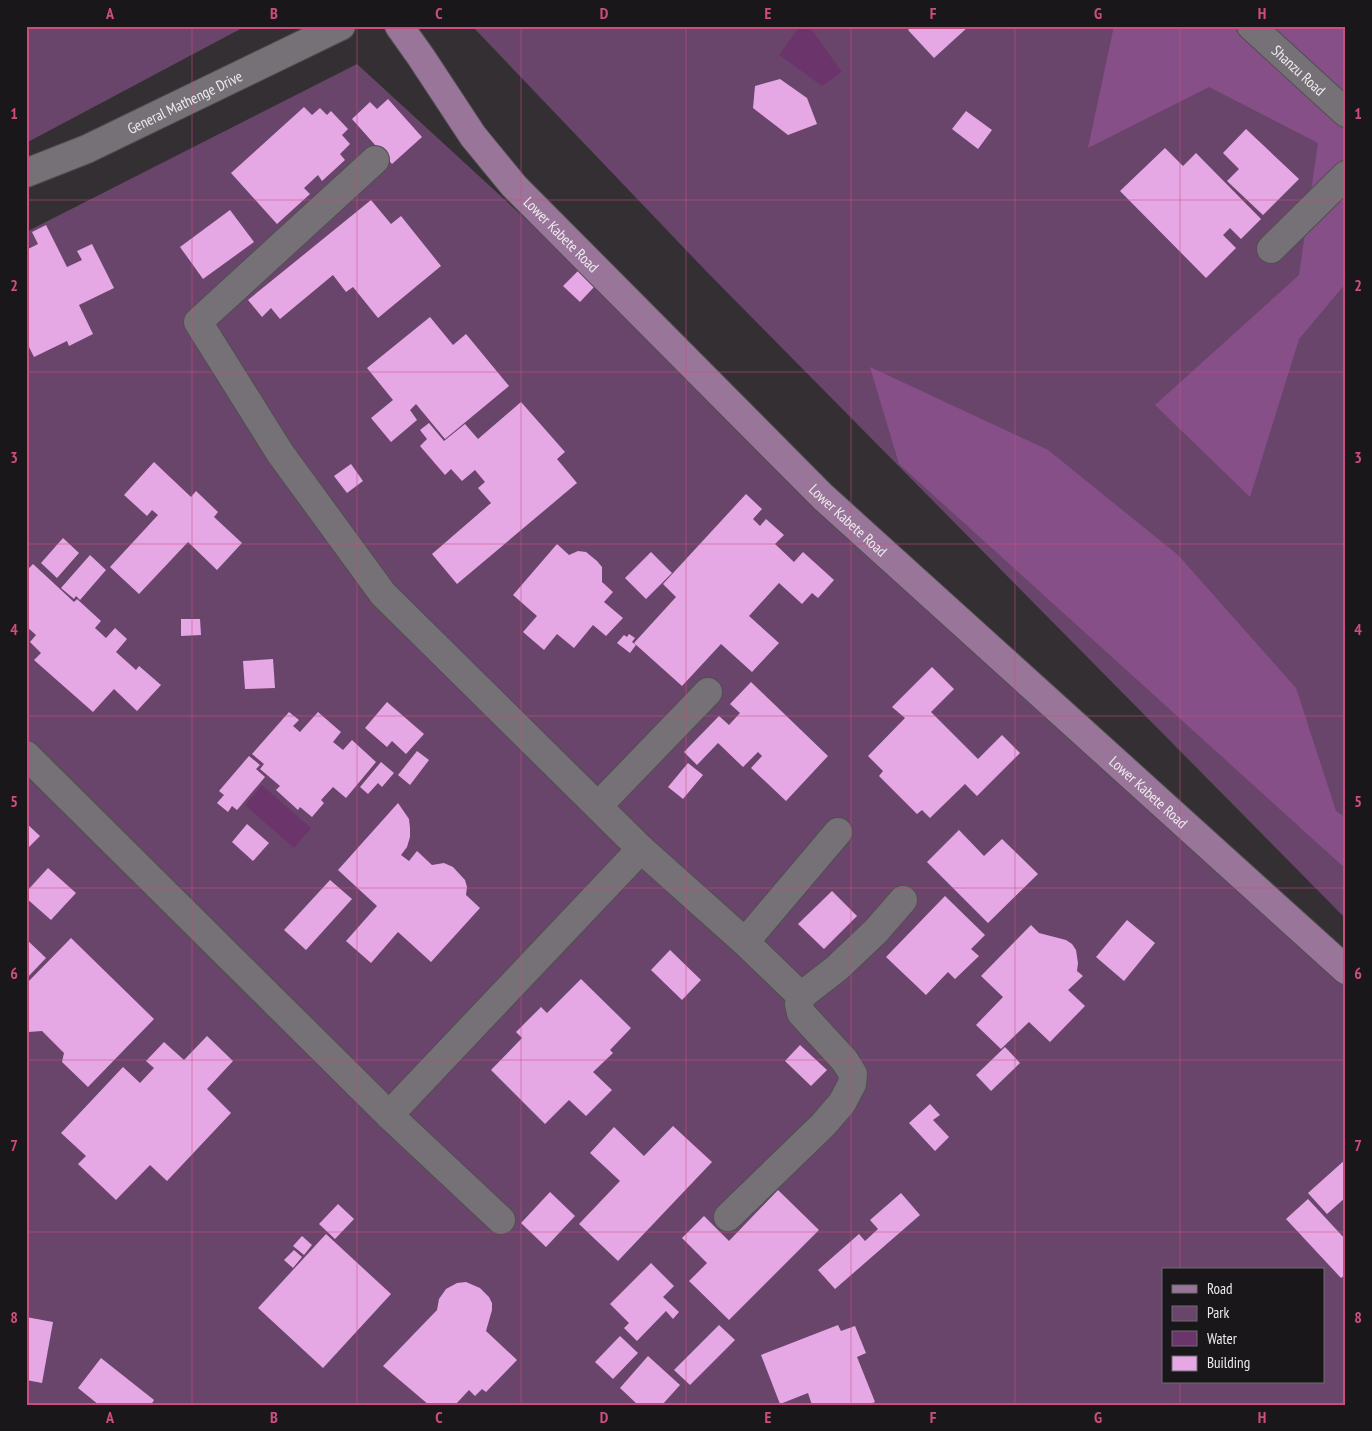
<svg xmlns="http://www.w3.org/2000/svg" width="1372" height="1431" font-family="'PT Sans Narrow',sans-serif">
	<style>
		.green { fill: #6a456b; fill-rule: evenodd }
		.forest { fill: #874f88 }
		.water { fill: #6b356c }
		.building { fill: #e6a8e5 }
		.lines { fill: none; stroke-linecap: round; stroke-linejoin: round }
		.minor-casing { stroke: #514e51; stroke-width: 30 }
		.major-casing { stroke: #514e51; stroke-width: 30 }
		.minor { stroke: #767176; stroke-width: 28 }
		.major { stroke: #997699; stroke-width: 28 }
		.grid { fill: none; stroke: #cd4d80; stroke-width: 1; stroke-opacity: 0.55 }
		.labels { text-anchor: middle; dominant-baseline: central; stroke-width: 5; stroke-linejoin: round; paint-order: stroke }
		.street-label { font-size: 15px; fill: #eeebee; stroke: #191719 }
		.neatline { fill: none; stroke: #cd4d80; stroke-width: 2 }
		.grid-label { font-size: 16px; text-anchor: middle; font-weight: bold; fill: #cd4d80 }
	</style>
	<rect width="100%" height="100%" fill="#332f32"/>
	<g class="green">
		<path d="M26,26h220l-220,117z"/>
		<path d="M472,26h874v893l-640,-648z"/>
		<path d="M357,64l989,909v432h-1320v-1173zM1163,1270h160v112h-160z"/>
	</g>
	<g class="forest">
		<path d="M1114,26h232v257l-47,56 -49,158 -95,-92 144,-130 19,-132 -109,-56 -121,61z"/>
		<path d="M870,367l178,83 130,105 118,133 40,123 10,7v51l-447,-405z"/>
	</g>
	<g class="water">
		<path d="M800,26h9l33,46 -20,14 -43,-31z"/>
		<path d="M262,785l49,43 -17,20 -49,-43z"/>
	</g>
	<g class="building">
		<path d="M913,26h56l-35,32 -26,-28z"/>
		<path d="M780,79l27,19 10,26 -29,11 -35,-27 2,-22z"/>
		<path d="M388,99l34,38 -30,27 -40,-45 18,-17 7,7z"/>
		<path d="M304,107l8,8 8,-7 7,7 4,-4 17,18 -6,6 8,9 -10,10 5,6 -23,21 -4,-6 -14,13 6,6 -33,30 -46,-51z"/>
		<path d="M966,111l26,19 -14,19 -26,-20z"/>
		<path d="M1246,129l53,50 -36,36 -36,-34 12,-12 -16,-16z"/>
		<path d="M1165,148l18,18 13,-13 65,66 -20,20 -11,-11 -7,7 13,13 -30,30 -86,-87z"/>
		<path d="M371,200l20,24 10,-8 40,50 -63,52 -25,-31 -7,5 -13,-17 -53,44 -9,-11 -9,9 -14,-17z"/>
		<path d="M230,210l24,32 -51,37 -23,-32z"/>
		<path d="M46,225l21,42 15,-7 -5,-9 15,-7 22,44 -35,17 14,29 -24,12 -2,-5 -33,16 -8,-16v-91l12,-6 -6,-12z"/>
		<path d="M578,271l17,15 -15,16 -17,-16z"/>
		<path d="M430,317l23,28 13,-11 43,52 -64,53 -29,-35 -6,6 7,10 -26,22 -20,-24 22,-18 -26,-32z"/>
		<path d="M521,402l44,50 -8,7 20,24 -120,101 -25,-30 59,-51 -13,-15 7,-6 -10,-12 -13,11 -11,-12 -6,6 -25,-29 7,-7 -7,-9 9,-7 15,18 21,-17 13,15z"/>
		<path d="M154,462l37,35 5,-6 22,21 -4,5 28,26 -25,27 -29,-28 -49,52 -29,-27 48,-52 -6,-5 -5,6 -23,-21z"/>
		<path d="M351,464l12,17 -16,12 -13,-17z"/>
		<path d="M746,494l16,15 -9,10 7,7 6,-7 18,16 -9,9 19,18 9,-10 31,28 -16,18 -6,-5 -10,11 -23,-21 -30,33 30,27 -27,29 -31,-28 -39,42 -48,-43 42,-46 -13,-13z"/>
		<path d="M63,538l16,15 -22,25 -16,-15z"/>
		<path d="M557,544l12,11 9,-4 8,1 11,9 5,6v15l11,10 -9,10 19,16 -17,18 -13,-11 -19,23 -17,-14 -13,16 -21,-18 14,-16 -24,-21z"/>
		<path d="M651,552l21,21 -26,26 -21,-21z"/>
		<path d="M90,555l16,15 -26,30 -4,-4 -2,3 -13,-11z"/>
		<path d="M33,564l41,38 3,-3 24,22 -6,7 11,10 9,-10 12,11 -11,13 20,18 3,-4 22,19 -24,26 -23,-22 -21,23 -59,-52 7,-7 -11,-11 6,-7 -10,-9v-55z"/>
		<path d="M181,619h19l1,16 -20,1z"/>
		<path d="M629,634l6,4 -3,4 4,3 -6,8 -13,-10 7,-8 3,2z"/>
		<path d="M273,659l2,29 -30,1 -2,-28z"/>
		<path d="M932,667l22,22 -23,23 47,47 24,-24 18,18 -43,43 -12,-12 -35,34 -8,-8 -5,4 -38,-38 4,-5 -15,-15 37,-38 -13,-11z"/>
		<path d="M751,682l77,74 -42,45 -35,-33 11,-12 -4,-4 -15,15 -25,-24 -21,22 -13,-13 35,-36 10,9 11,-12 -10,-9z"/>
		<path d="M387,702l37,32 -18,20 -14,-13 -5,6 -22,-19z"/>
		<path d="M289,712l10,8 -6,6 7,6 18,-20 23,20 -8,10 10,8 9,-10 24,22 -30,36 -13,-11 -12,13 3,3 -12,14 -12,-10 -2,3 -22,-20 4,-4 -20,-17 4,-5 -12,-10z"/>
		<path d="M417,751l12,9 -19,25 -12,-10z"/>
		<path d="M249,756l11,9 -4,4 9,8 -28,33 -5,-4 -4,6 -11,-9 7,-8 -5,-4z"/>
		<path d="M381,762l13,11 -12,14 -4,-4 -10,11 -8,-7z"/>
		<path d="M688,763l15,12 -20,24 -15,-12z"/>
		<path d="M398,803l11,16 1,9v9l-3,10 -6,8 8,6 8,-10 15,14 12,-2 9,4 12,13 2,7 -1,8 14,13 -49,54 -33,-30 -27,31 -25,-22 31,-35 -39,-36z"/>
		<path d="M26,823l14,13 -14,14z"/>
		<path d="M247,824l22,19 -16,18 -21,-19z"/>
		<path d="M959,830l25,26 18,-17 36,35 -50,49 -61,-61z"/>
		<path d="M48,868l28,25 -25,27 -25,-22v-6z"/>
		<path d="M330,880l22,19 -46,51 -22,-20z"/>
		<path d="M832,891l25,25 -33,33 -26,-25z"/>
		<path d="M945,896l40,39 -14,14 8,7 -24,23 -7,-7 -22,23 -40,-38z"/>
		<path d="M1127,920l28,23 -31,38 -28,-24z"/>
		<path d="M1031,925l8,8 27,7 6,4 4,6 2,13 -1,8 6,5 -15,14 17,16 -35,36 -21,-20 -28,27 -25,-24 27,-28 -22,-21z"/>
		<path d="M71,938l83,81 -66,68 -26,-25 2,-9 -22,-22 -14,1 -2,-1v-47z"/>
		<path d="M26,939l20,19 -20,21z"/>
		<path d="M670,950l31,30 -19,20 -31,-30z"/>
		<path d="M581,979l50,49 -21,22 3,3 -20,19 19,18 -26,26 -17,-16 -24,24 -54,-54 31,-32 -6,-6 25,-25 6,6z"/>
		<path d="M207,1036l26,25 -26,28 24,24 -64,68 -17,-16 -34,35 -38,-36 8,-8 -25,-23 62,-66 17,16 14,-15 -8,-7 18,-19 20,18z"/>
		<path d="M800,1045l27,25 -16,16 -26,-25z"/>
		<path d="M1005,1047l15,16 -29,28 -15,-16z"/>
		<path d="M930,1104l10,11 -7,5 16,17 -14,14 -26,-28z"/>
		<path d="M673,1126l39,36 -94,99 -39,-37 41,-43 -30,-28 24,-26 30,29z"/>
		<path d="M1346,1159v38l-19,17 -19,-21z"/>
		<path d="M778,1190l41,40 -90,90 -40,-39 18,-18 -25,-25 22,-22 25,25z"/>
		<path d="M550,1192l25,24 -29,31 -25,-24z"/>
		<path d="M901,1193l19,22 -85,74 -17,-19 41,-36 6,7 13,-12 -8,-9z"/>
		<path d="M1308,1199l38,41v34l-5,4 -55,-59z"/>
		<path d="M338,1204l16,15 -19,20 -16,-15z"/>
		<path d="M326,1234l65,60 -68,74 -65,-60z"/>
		<path d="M302,1236l10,9 -8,10 -11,-9z"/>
		<path d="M294,1250l8,7 -9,11 -9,-8z"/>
		<path d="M651,1263l23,23 -11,11 16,15 -6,7 -7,-8 -29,30 -13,-13 5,-5 -19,-19z"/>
		<path d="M466,1282l14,6 9,9 3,6v7l-6,21 31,29 -31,32 -4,-3 -7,7 -6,-6 -14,15h-26l-46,-39 54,-56 2,-11 7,-10 11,-6z"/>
		<path d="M26,1317l27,5 -11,61 -16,-3z"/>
		<path d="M719,1325l16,15 -45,45 -16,-15z"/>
		<path d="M838,1325l3,6 14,-5 11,27 -9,4 18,45 -8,3h-55l-4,-12 -28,11 -19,-49z"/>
		<path d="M620,1336l18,17 -25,26 -18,-17z"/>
		<path d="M648,1356l32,29 -18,20h-24l-18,-17z"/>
		<path d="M101,1358l53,42 -3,5h-52l-21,-17z"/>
	</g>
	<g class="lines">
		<defs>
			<g id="minor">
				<path id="s1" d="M1251,26l95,87"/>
				<path d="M375,160l-177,162 82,131 103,141 258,255 104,93 56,54"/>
				<path id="s2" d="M26,173l61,-24 254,-123"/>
				<path d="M1271,249l75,-74"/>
				<path d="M26,755l363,360 112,105"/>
				<path d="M599,805l109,-113"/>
				<path d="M745,942l93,-110"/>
				<path d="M389,1115l252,-266"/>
				<path d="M728,1217l95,-92 19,-22 10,-19 1,-10 -8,-13 -44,-48 -2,-9 2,-8 36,-28 39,-37 27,-31"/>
			</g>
			<g id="major">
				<path id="s3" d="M399,26l22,31 52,79 41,50 309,311 523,473"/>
			</g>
		</defs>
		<use href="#minor" class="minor-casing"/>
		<use href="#major" class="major-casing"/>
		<use href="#minor" class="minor"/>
		<use href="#major" class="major"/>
	</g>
	<path class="grid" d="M192,26v1379M357,26v1379M521,26v1379M686,26v1379M851,26v1379M1015,26v1379M1180,26v1244M26,200h1320M26,372h1320M26,544h1320M26,716h1320M26,888h1320M26,1060h1320M26,1232h1320M1180,1382v23"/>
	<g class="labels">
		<g class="street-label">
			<text stroke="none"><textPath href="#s1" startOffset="65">Shanzu Road</textPath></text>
			<text stroke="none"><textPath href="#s2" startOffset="174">General Mathenge Drive</textPath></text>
			<text stroke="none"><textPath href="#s3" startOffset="265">Lower Kabete Road</textPath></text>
			<text stroke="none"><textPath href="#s3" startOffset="670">Lower Kabete Road</textPath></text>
			<text stroke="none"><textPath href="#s3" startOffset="1075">Lower Kabete Road</textPath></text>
		</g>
	</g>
	<rect width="1372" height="1431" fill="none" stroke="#191719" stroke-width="55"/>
	<rect x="1162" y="1268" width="162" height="115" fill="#191719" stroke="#6e6c6e"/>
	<rect x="1172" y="1285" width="25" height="8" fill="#997699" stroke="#6e6c6e"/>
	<text x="1207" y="1294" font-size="15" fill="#eeebee">Road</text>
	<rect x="1172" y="1306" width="25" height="15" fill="#6a456b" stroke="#6e6c6e"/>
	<text x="1207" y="1318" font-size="15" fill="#eeebee">Park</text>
	<rect x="1172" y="1331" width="25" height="15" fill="#6b356c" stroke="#6e6c6e"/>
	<text x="1207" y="1344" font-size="15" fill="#eeebee">Water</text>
	<rect x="1172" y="1356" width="25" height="15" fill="#e6a8e5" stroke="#6e6c6e"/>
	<text x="1207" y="1368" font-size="15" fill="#eeebee">Building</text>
	<rect x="28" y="28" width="1316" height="1376" class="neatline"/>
	<g class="grid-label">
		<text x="110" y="19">A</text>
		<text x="274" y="19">B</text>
		<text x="439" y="19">C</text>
		<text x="604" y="19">D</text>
		<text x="768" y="19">E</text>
		<text x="933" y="19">F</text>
		<text x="1098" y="19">G</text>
		<text x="1262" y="19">H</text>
		<text x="14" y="119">1</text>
		<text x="1358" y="119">1</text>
		<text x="14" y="291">2</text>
		<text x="1358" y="291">2</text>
		<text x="14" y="463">3</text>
		<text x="1358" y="463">3</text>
		<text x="14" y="635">4</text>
		<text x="1358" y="635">4</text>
		<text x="14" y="807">5</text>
		<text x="1358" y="807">5</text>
		<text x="14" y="979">6</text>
		<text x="1358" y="979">6</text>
		<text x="14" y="1151">7</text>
		<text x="1358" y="1151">7</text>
		<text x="14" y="1323">8</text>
		<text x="1358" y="1323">8</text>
		<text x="110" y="1423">A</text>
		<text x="274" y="1423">B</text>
		<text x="439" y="1423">C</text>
		<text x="604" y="1423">D</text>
		<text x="768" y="1423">E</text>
		<text x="933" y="1423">F</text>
		<text x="1098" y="1423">G</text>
		<text x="1262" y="1423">H</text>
	</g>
</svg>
